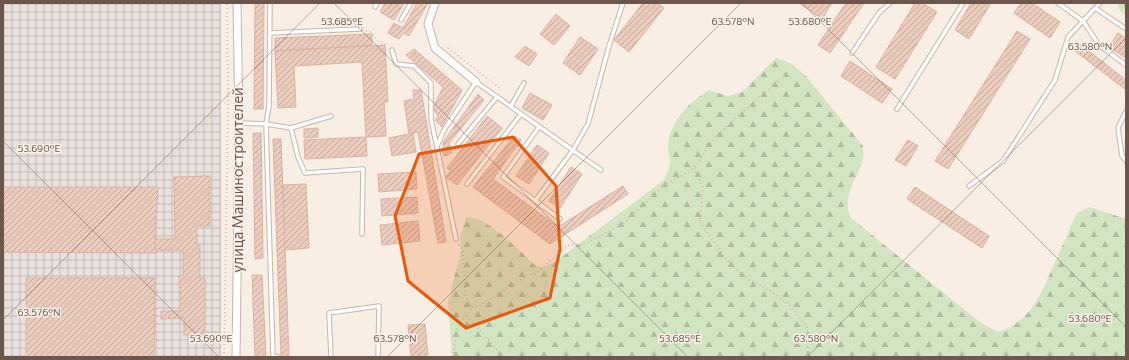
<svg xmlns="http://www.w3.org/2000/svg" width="1129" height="360" font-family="Commissioner,sans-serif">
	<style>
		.industrial { fill: url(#industrial-grid) }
		.forest { fill: url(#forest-firs) }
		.building { fill: url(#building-hatch); stroke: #dbb2a0 }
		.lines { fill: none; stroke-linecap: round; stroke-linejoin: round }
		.lane-casing { stroke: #c7b6ab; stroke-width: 5.5 }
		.street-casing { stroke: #c7b6ab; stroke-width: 9 }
		.path { stroke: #ceb0a2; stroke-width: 1.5; stroke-dasharray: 1 3; stroke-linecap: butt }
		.lane { stroke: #fff; stroke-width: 3.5 }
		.street { stroke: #fff; stroke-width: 7 }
		.marked { fill: #e8590c; fill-opacity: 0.2; stroke: #e8590c; stroke-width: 3; stroke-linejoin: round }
		.ticks { fill: none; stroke: #6d564c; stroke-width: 1; stroke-opacity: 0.45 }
		.labels { text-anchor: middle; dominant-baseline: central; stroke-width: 3; stroke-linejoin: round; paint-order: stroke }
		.street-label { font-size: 15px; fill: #6d564c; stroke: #fcf3e8 }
		.ticks-label { font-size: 10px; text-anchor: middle; fill: #6d564c; stroke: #fcf3e8; stroke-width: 3; stroke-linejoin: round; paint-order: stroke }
	</style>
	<defs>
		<pattern id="industrial-grid" width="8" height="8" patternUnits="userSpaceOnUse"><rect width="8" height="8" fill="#e8e1dd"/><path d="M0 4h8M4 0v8" fill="none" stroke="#c0b9b5"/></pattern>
		<pattern id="forest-firs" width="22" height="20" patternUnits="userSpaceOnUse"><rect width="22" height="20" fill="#d3e4c3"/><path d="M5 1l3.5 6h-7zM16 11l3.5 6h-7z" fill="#afbca1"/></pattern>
		<pattern id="building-hatch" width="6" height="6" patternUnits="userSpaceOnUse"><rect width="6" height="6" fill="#eaccbe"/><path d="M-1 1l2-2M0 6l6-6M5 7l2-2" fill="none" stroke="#c2a89d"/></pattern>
	</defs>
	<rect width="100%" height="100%" fill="#f9eee3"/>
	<rect class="industrial" x="3" y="3" width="218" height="354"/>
	<g class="forest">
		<path d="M1118,3h8v14l-7,-8z"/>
		<path d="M776,58l14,5 15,12 58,71c0,5 1,12 -1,16 -7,22 -19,30 -12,55l131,106 17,9c33,-10 44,-39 56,-68 8,-17 15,-34 23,-51l13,-6 36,12v138h-674l-4,-54 13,-53 -1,-13 6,-19c19,-5 55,35 70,48l9,1 11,-6 108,-81c2,-5 6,-12 6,-17 0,-6 -2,-10 -2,-16 1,-25 20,-44 41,-57l19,6 14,-4z"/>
	</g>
	<g class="building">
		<path d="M255,3h9l-1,106h-9z"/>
		<path d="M385,3h19l-10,17 -14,-8z"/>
		<path d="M417,3h11l-19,33 -6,-3 -4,6 -11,-6 6,-10 9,5z"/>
		<path d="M643,3h14l7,5 -35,44 -15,-12z"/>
		<path d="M799,3h33l-10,16z"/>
		<path d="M846,3h18l-34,50 -12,-8z"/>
		<path d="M915,3h7l15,9 -42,67 -19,-12z"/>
		<path d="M971,3h20l-22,36 -14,-9z"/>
		<path d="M1021,3h11l28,19 -10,16 -36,-25z"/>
		<path d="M556,14l14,12 -16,19 -14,-11z"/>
		<path d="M1017,31l13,8 -82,130 -13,-8z"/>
		<path d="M1118,33l8,5v20l-17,-11z"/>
		<path d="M372,34v11l-97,6v-13z"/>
		<path d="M580,37l18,12 -18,26 -17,-12z"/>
		<path d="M1076,41l50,39v10l-55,-42z"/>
		<path d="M385,45l3,57h-4l2,34 -20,1 -4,-75 -68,4 2,41 -18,1 -3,-57z"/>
		<path d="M525,46l12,8 -8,12 -14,-9z"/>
		<path d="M414,49l48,41 -20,37 -7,-7 3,-4 -5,-8 10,-21 -37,-32z"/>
		<path d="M850,61l42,28 -10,14 -41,-27z"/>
		<path d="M413,90h8l25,152 -8,1 -20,-111 -9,2 -5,-33 10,-2z"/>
		<path d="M530,93l22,12 -9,15 -21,-12z"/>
		<path d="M478,94l6,6 -35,43 3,10 -8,3 -1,-14z"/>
		<path d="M487,116l15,12 -45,57 -12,-8 6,-6 -4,-3z"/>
		<path d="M318,128v9l-14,1v-9z"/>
		<path d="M253,133h8l2,125 -8,1z"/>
		<path d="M413,133l3,19 -24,4 -3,-18z"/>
		<path d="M514,136l7,4 -28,39 65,48 65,-41 5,8 -78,50 -77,-57z"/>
		<path d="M366,137l1,19 -62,3 -1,-19z"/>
		<path d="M273,139h8l8,218h-8z"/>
		<path d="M908,140l10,6 -12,20 -11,-6z"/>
		<path d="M537,145l12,8 -20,31 -13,-8z"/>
		<path d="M571,167l11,7 -22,34 -11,-7z"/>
		<path d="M416,172l1,17 -38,3 -1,-18z"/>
		<path d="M210,176v50h-13v19h3v33h5v57h-21v-17l-23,1v-8h19l-1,-35h4v-26h-28v-11h20l-1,-62z"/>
		<path d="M306,184l3,64 -24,2 -2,-65z"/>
		<path d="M3,187h155l-3,52v11l2,3 -154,-1z"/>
		<path d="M915,187l74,49 -7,12 -75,-49z"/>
		<path d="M417,197l1,16 -36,3 -1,-17z"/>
		<path d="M418,221l2,20 -38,4 -2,-20z"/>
		<path d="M252,275h10l4,82h-11z"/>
		<path d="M26,278h129l-1,79h-128z"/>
		<path d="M425,324l3,33h-17l-3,-32z"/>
	</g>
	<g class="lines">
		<defs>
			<g id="lane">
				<path d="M270,3l-1,103 -3,18 7,232 5,1"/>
				<path d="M1058,3l25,18 17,-18"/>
				<path d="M375,7l2,-4"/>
				<path d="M1095,8l31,21"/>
				<path d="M401,20l10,-17"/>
				<path d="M270,33l90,-4"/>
				<path d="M392,50l4,14 18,2 17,17v36l25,120"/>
				<path d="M852,53l27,-40 11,-10"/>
				<path d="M511,106l13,-23"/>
				<path d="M897,109l66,-106"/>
				<path d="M1126,111l-8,17 4,28 4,5"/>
				<path d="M239,123l27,1 25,4 40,-12"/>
				<path d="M539,127l-36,50 57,42"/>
				<path d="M291,128l7,29 7,16 58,-4 -1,65"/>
				<path d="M458,144l39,-47"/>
				<path d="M437,146l7,-16 32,-48 125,88"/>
				<path d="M467,184l54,-70"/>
				<path d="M969,186l34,-25 52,-81 13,-43 15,-16 16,24 27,20"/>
				<path d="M535,201l38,-51 15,-26 21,-78 14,-43"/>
				<path d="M331,357l-2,-44 50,-7 -1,51"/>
			</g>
			<g id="street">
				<path d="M435,3l-7,21 7,24 41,34"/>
				<path d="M236,357l3,-234 -2,-120"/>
			</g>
		</defs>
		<use href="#lane" class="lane-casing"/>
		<use href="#street" class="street-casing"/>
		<g class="path">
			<path d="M366,31l5,1 7,9 5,1 5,4"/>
			<path d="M448,48l53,41 -1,1"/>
			<path d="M694,168l9,20 -3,30 1,5 21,31 14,15 13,11 22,11 18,14 18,22 1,30"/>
			<path d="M472,307h6l50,-32 7,-1 34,-29 13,-1 11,-4 34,-19 37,-36 25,-13 9,-8 10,-18 8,-10 65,-58"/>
			<path d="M467,316l37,41"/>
			<path d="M224,357l4,-252 -1,-102"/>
			<path d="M453,357l3,-27 16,-23 -7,-12 -2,-45 -4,-6"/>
		</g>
		<use href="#lane" class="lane"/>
		<use href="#street" class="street"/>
	</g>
	<path class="marked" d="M513,137l43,49 4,63 -10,49 -84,30 -58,-47 -13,-65 24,-62z"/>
	<path class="ticks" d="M334,3l354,354M802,3l324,324M3,141l216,216M3,320l317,-317M387,357l354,-354M807,357l319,-319"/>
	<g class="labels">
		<g class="street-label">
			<text transform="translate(237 180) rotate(-90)">улица Машиностроителей</text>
		</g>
	</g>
	<g class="ticks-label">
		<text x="342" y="25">53.685°E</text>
		<text x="733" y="25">63.578°N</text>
		<text x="810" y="25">53.680°E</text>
		<text x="1090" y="50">63.580°N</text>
		<text x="39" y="152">53.690°E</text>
		<text x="39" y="316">63.576°N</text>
		<text x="1090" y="322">53.680°E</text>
		<text x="211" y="342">53.690°E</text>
		<text x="395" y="342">63.578°N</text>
		<text x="680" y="342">53.685°E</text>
		<text x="816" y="342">63.580°N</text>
	</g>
	<rect width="1129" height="360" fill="none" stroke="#6d564c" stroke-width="8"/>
</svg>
